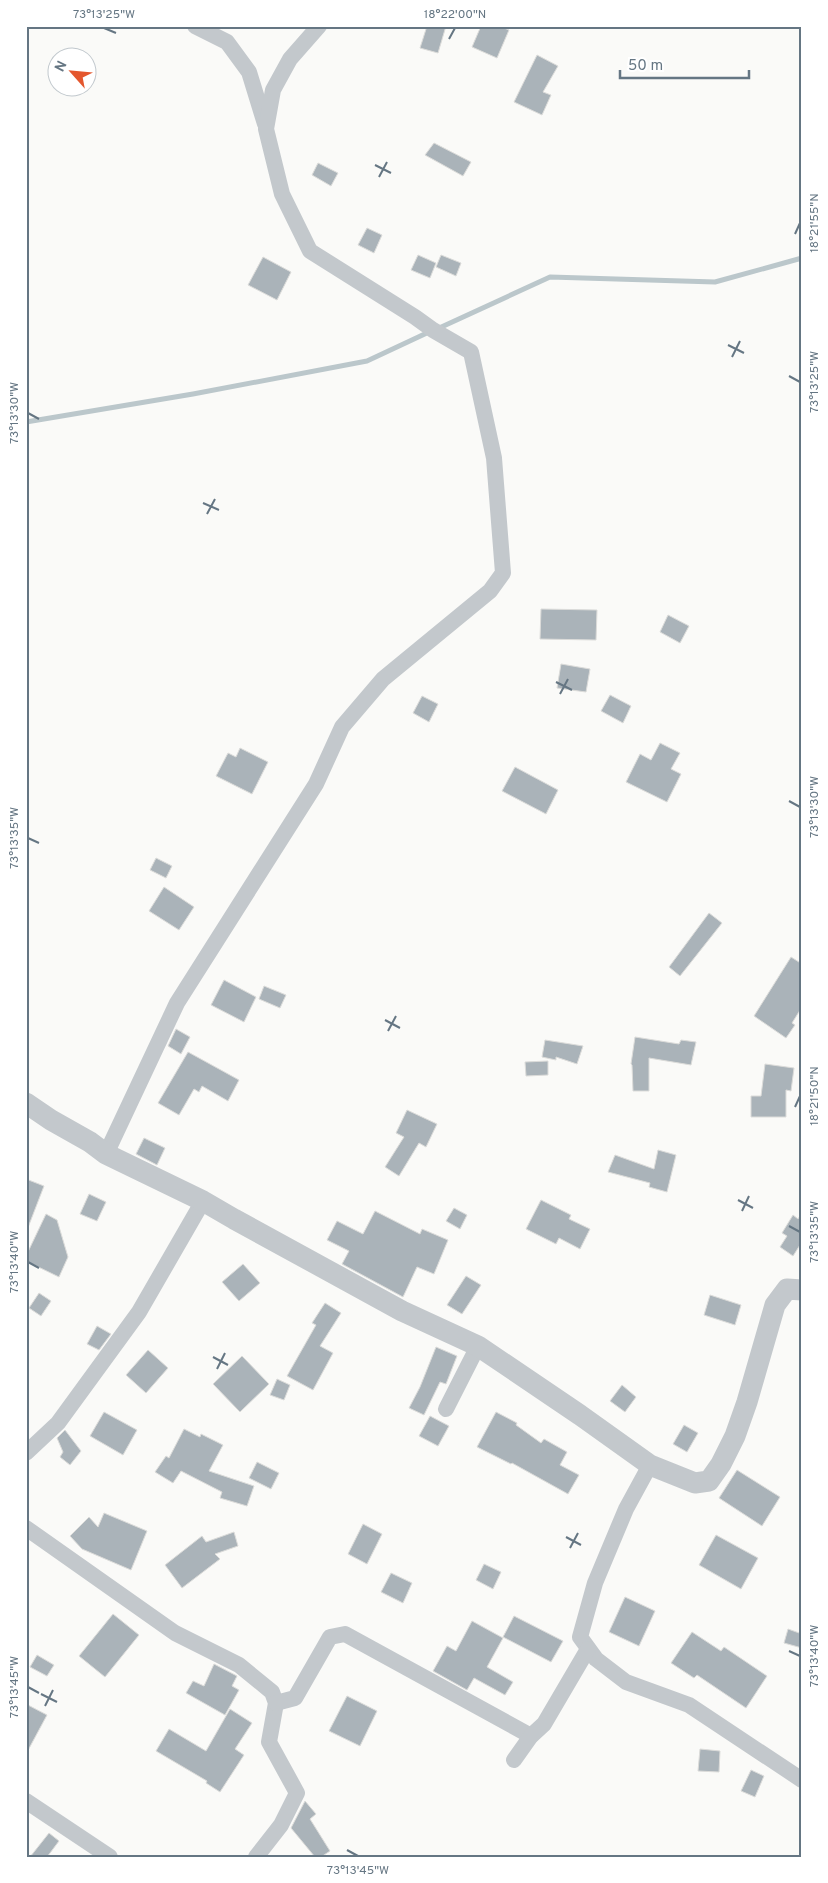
<svg xmlns="http://www.w3.org/2000/svg" width="828" height="1883" font-family="Overpass,sans-serif">
	<style>
		.lines { fill: none; stroke-linecap: round; stroke-linejoin: round }
		.stream { stroke: #bbc7cb; stroke-width: 5 }
		.building { fill: #aab3b9; stroke: #dcdcda }
		.minor { stroke: #c3c8cc; stroke-width: 16 }
		.tertiary { stroke: #c3c8cc; stroke-width: 21 }
		.ticks { fill: none; stroke: #657683; stroke-width: 2 }
		.neatline { fill: none; stroke: #657683; stroke-width: 2 }
		.ticks-label { font-size: 12px; text-anchor: middle; fill: #657683 }
	</style>
	<rect width="100%" height="100%" fill="#fafaf8"/>
	<g class="lines">
		<g class="stream">
			<path d="M437,329l113,-52 165,5 87,-24"/>
			<path d="M26,422l167,-28 174,-33 62,-29"/>
		</g>
	</g>
	<g class="building">
		<path d="M427,26h19l-8,27 -18,-5z"/>
		<path d="M481,26h18l10,4 -12,28 -25,-11z"/>
		<path d="M537,55l21,11 -15,26 8,3 -9,20 -28,-13z"/>
		<path d="M434,143l37,19 -8,14 -38,-21z"/>
		<path d="M318,163l20,10 -7,13 -19,-11z"/>
		<path d="M367,228l15,7 -8,18 -16,-8z"/>
		<path d="M418,255l18,8 -6,15 -19,-8z"/>
		<path d="M441,255l20,8 -5,13 -20,-9z"/>
		<path d="M263,257l28,15 -14,28 -29,-15z"/>
		<path d="M541,609l56,1 -1,30 -56,-1z"/>
		<path d="M668,615l21,11 -9,17 -20,-11z"/>
		<path d="M561,664l29,5 -4,23 -29,-4z"/>
		<path d="M610,695l21,11 -8,17 -22,-12z"/>
		<path d="M422,696l16,8 -9,18 -16,-9z"/>
		<path d="M660,743l20,10 -9,16 10,5 -14,28 -41,-20 14,-28 11,6z"/>
		<path d="M240,748l28,14 -16,32 -36,-18 12,-23 8,4z"/>
		<path d="M515,767l43,23 -12,24 -44,-23z"/>
		<path d="M156,858l16,8 -6,12 -16,-8z"/>
		<path d="M164,887l30,20 -15,23 -30,-19z"/>
		<path d="M709,913l13,10 -42,53 -11,-9z"/>
		<path d="M791,957l11,7v43l-10,16 3,2 -9,13 -32,-22z"/>
		<path d="M224,980l32,17 -12,25 -33,-17z"/>
		<path d="M264,986l22,9 -6,13 -21,-9z"/>
		<path d="M176,1029l14,8 -9,17 -13,-8z"/>
		<path d="M635,1037l44,7 2,-4 15,2 -5,23 -42,-7v33h-16l-1,-26 -1,-1z"/>
		<path d="M545,1040l38,6 -6,18 -21,-7v3l-14,-3z"/>
		<path d="M188,1052l51,28 -11,21 -26,-15 -3,6 -5,-3 -15,26 -21,-12z"/>
		<path d="M548,1061v14l-22,1 -1,-14z"/>
		<path d="M765,1064l29,4 -3,23 -5,-1v27h-35v-21h10z"/>
		<path d="M407,1110l30,14 -11,23 -7,-4 -20,33 -14,-9 19,-30 -8,-4z"/>
		<path d="M144,1138l21,10 -8,17 -21,-11z"/>
		<path d="M658,1150l18,5 -9,37 -18,-5 1,-4 -42,-11 7,-17 39,14z"/>
		<path d="M26,1179l18,7 -17,44h-1z"/>
		<path d="M89,1194l17,8 -9,19 -17,-7z"/>
		<path d="M541,1200l30,15 -2,4 21,10 -10,20 -21,-11 -3,6 -30,-15z"/>
		<path d="M454,1208l13,7 -7,14 -14,-8z"/>
		<path d="M375,1211l45,23 2,-5 26,11 -14,34 -17,-7 -14,30 -61,-33 7,-13 -22,-11 10,-19 26,13z"/>
		<path d="M802,1213v33l-2,-1 -7,11 -13,-9 7,-11 -5,-3 11,-18 5,4z"/>
		<path d="M46,1214l11,6 11,37 -9,20 -33,-16v-5z"/>
		<path d="M243,1264l17,19 -21,18 -17,-19z"/>
		<path d="M466,1276l15,9 -19,29 -15,-9z"/>
		<path d="M39,1293l12,8 -10,15 -12,-8z"/>
		<path d="M710,1295l31,10 -6,20 -31,-10z"/>
		<path d="M325,1303l16,10 -21,33 13,7 -20,37 -26,-14 29,-51 -4,-2z"/>
		<path d="M97,1326l14,8 -12,16 -12,-6z"/>
		<path d="M436,1347l21,9 -11,28 -6,-2 -16,33 -15,-7 11,-21z"/>
		<path d="M148,1350l20,18 -22,25 -20,-18z"/>
		<path d="M242,1356l27,28 -29,28 -27,-28z"/>
		<path d="M277,1379l13,6 -6,15 -14,-5z"/>
		<path d="M622,1385l14,12 -11,15 -15,-11z"/>
		<path d="M104,1412l33,18 -14,25 -33,-19z"/>
		<path d="M496,1412l21,11 -1,2 25,18 3,-4 23,13 -7,13 19,10 -11,19 -56,-31 -1,1 -34,-17z"/>
		<path d="M430,1416l19,10 -11,20 -19,-10z"/>
		<path d="M684,1425l14,8 -11,19 -14,-8z"/>
		<path d="M184,1429l16,8 1,-3 22,11 -14,26 45,15 -7,20 -27,-8 2,-6 -41,-21 -8,12 -18,-11 11,-16 3,2z"/>
		<path d="M65,1430l16,21 -11,14 -10,-8 3,-5 -6,-14z"/>
		<path d="M257,1462l22,11 -8,16 -22,-11z"/>
		<path d="M737,1470l43,27 -18,29 -43,-28z"/>
		<path d="M104,1513l43,18 -16,39 -49,-21 -12,-13 19,-19 9,10z"/>
		<path d="M363,1524l19,10 -15,30 -19,-10z"/>
		<path d="M234,1532l4,14 -23,8 5,5 -38,29 -17,-23 37,-29 4,6z"/>
		<path d="M716,1535l42,23 -17,31 -42,-24z"/>
		<path d="M484,1564l17,8 -8,17 -17,-9z"/>
		<path d="M391,1573l21,10 -9,20 -22,-11z"/>
		<path d="M625,1597l30,14 -16,35 -30,-14z"/>
		<path d="M113,1614l26,21 -34,42 -26,-21z"/>
		<path d="M514,1616l49,25 -12,21 -48,-25z"/>
		<path d="M472,1621l31,17 -16,29 26,15 -8,13 -31,-17 -7,12 -34,-19 14,-25 9,5z"/>
		<path d="M788,1629l14,5v14l-18,-5z"/>
		<path d="M692,1632l29,19 3,-4 43,29 -21,32 -49,-33 -3,3 -23,-15z"/>
		<path d="M37,1655l17,10 -7,11 -17,-9z"/>
		<path d="M214,1664l23,12 -5,10 7,4 -14,25 -39,-22 7,-12 11,5z"/>
		<path d="M347,1696l30,15 -17,35 -31,-15z"/>
		<path d="M26,1704l21,11 -21,39z"/>
		<path d="M230,1709l22,14 -17,26 9,6 -24,37 -14,-9 1,-2 -51,-30 13,-22 37,22z"/>
		<path d="M700,1749l20,2 -1,21 -21,-1z"/>
		<path d="M751,1770l13,6 -9,21 -14,-6z"/>
		<path d="M305,1801l11,13 -6,5 20,32 -9,6h-6l-24,-29z"/>
		<path d="M49,1833l10,8 -12,16h-17z"/>
	</g>
	<g class="lines">
		<g class="minor">
			<path d="M195,26l32,16 22,30 16,52"/>
			<path d="M106,1154l71,-151 139,-219 26,-57 41,-48 107,-88 13,-18 -9,-115 -23,-106 -38,-22 -18,-13 -105,-66 -28,-57 -16,-65 7,-39 17,-31 29,-33"/>
			<path d="M446,1409l32,-63"/>
			<path d="M26,1453l32,-30 81,-111 64,-111"/>
			<path d="M650,1465l-24,44 -31,74 -15,54 16,22 30,23 63,23 113,75"/>
			<path d="M26,1528l149,105 64,32 33,27 4,11 -7,39 28,51 -16,32 -25,32"/>
			<path d="M276,1703l19,-5 35,-61 15,-3 186,102"/>
			<path d="M514,1760l17,-24 13,-12 44,-75"/>
			<path d="M26,1801l84,56"/>
		</g>
		<path class="tertiary" d="M26,1103l25,17 39,22 16,12 97,47 31,18 168,92 76,35 102,69 70,50 45,18 14,-2 12,-17 14,-28 12,-34 28,-97 12,-16 15,1"/>
	</g>
	<path class="ticks" d="M104,28l12,5M449,39l6,-11M375,165l16,8M379,177l8,-15M795,234l5,-11M728,345l16,8M732,357l8,-16M789,376l11,6M28,413l11,6M203,503l16,7M207,514l8,-15M556,682l16,8M560,694l8,-15M789,801l11,6M28,838l11,5M385,1020l15,8M388,1031l8,-15M795,1107l5,-11M738,1200l15,8M742,1211l7,-15M789,1226l11,6M28,1262l11,6M213,1357l15,8M217,1369l8,-16M566,1537l15,8M570,1548l8,-15M789,1651l11,5M28,1687l11,6M41,1694l16,8M45,1706l8,-16M347,1850l11,6"/>
	<rect width="828" height="1883" fill="none" stroke="#ffffff" stroke-width="55"/>
	<g transform="translate(72 72) rotate(297)"><circle r="24" fill="#ffffff" stroke="#c1c8cd"/>
	<path d="M0-4L9 19L0 12L-9 19Z" fill="#e4572e"/>
	<text y="-8" font-size="14" font-weight="bold" text-anchor="middle" fill="#657683">N</text>
	</g>
	<path d="M620 70v8h129v-8" fill="none" stroke="#657683" stroke-width="2.5"/>
	<text x="628" y="70" font-size="15" fill="#657683" stroke="#ffffff" stroke-width="4" paint-order="stroke">50 m</text>
	<rect x="28" y="28" width="772" height="1828" class="neatline"/>
	<g class="ticks-label">
		<text x="104" y="18">73°13'25"W</text>
		<text x="455" y="18">18°22'00"N</text>
		<text transform="translate(814 223) rotate(-90)" y="4">18°21'55"N</text>
		<text transform="translate(814 382) rotate(-90)" y="4">73°13'25"W</text>
		<text transform="translate(14 413) rotate(-90)" y="4">73°13'30"W</text>
		<text transform="translate(814 807) rotate(-90)" y="4">73°13'30"W</text>
		<text transform="translate(14 838) rotate(-90)" y="4">73°13'35"W</text>
		<text transform="translate(814 1096) rotate(-90)" y="4">18°21'50"N</text>
		<text transform="translate(814 1232) rotate(-90)" y="4">73°13'35"W</text>
		<text transform="translate(14 1262) rotate(-90)" y="4">73°13'40"W</text>
		<text transform="translate(814 1656) rotate(-90)" y="4">73°13'40"W</text>
		<text transform="translate(14 1687) rotate(-90)" y="4">73°13'45"W</text>
		<text x="358" y="1874">73°13'45"W</text>
	</g>
</svg>
